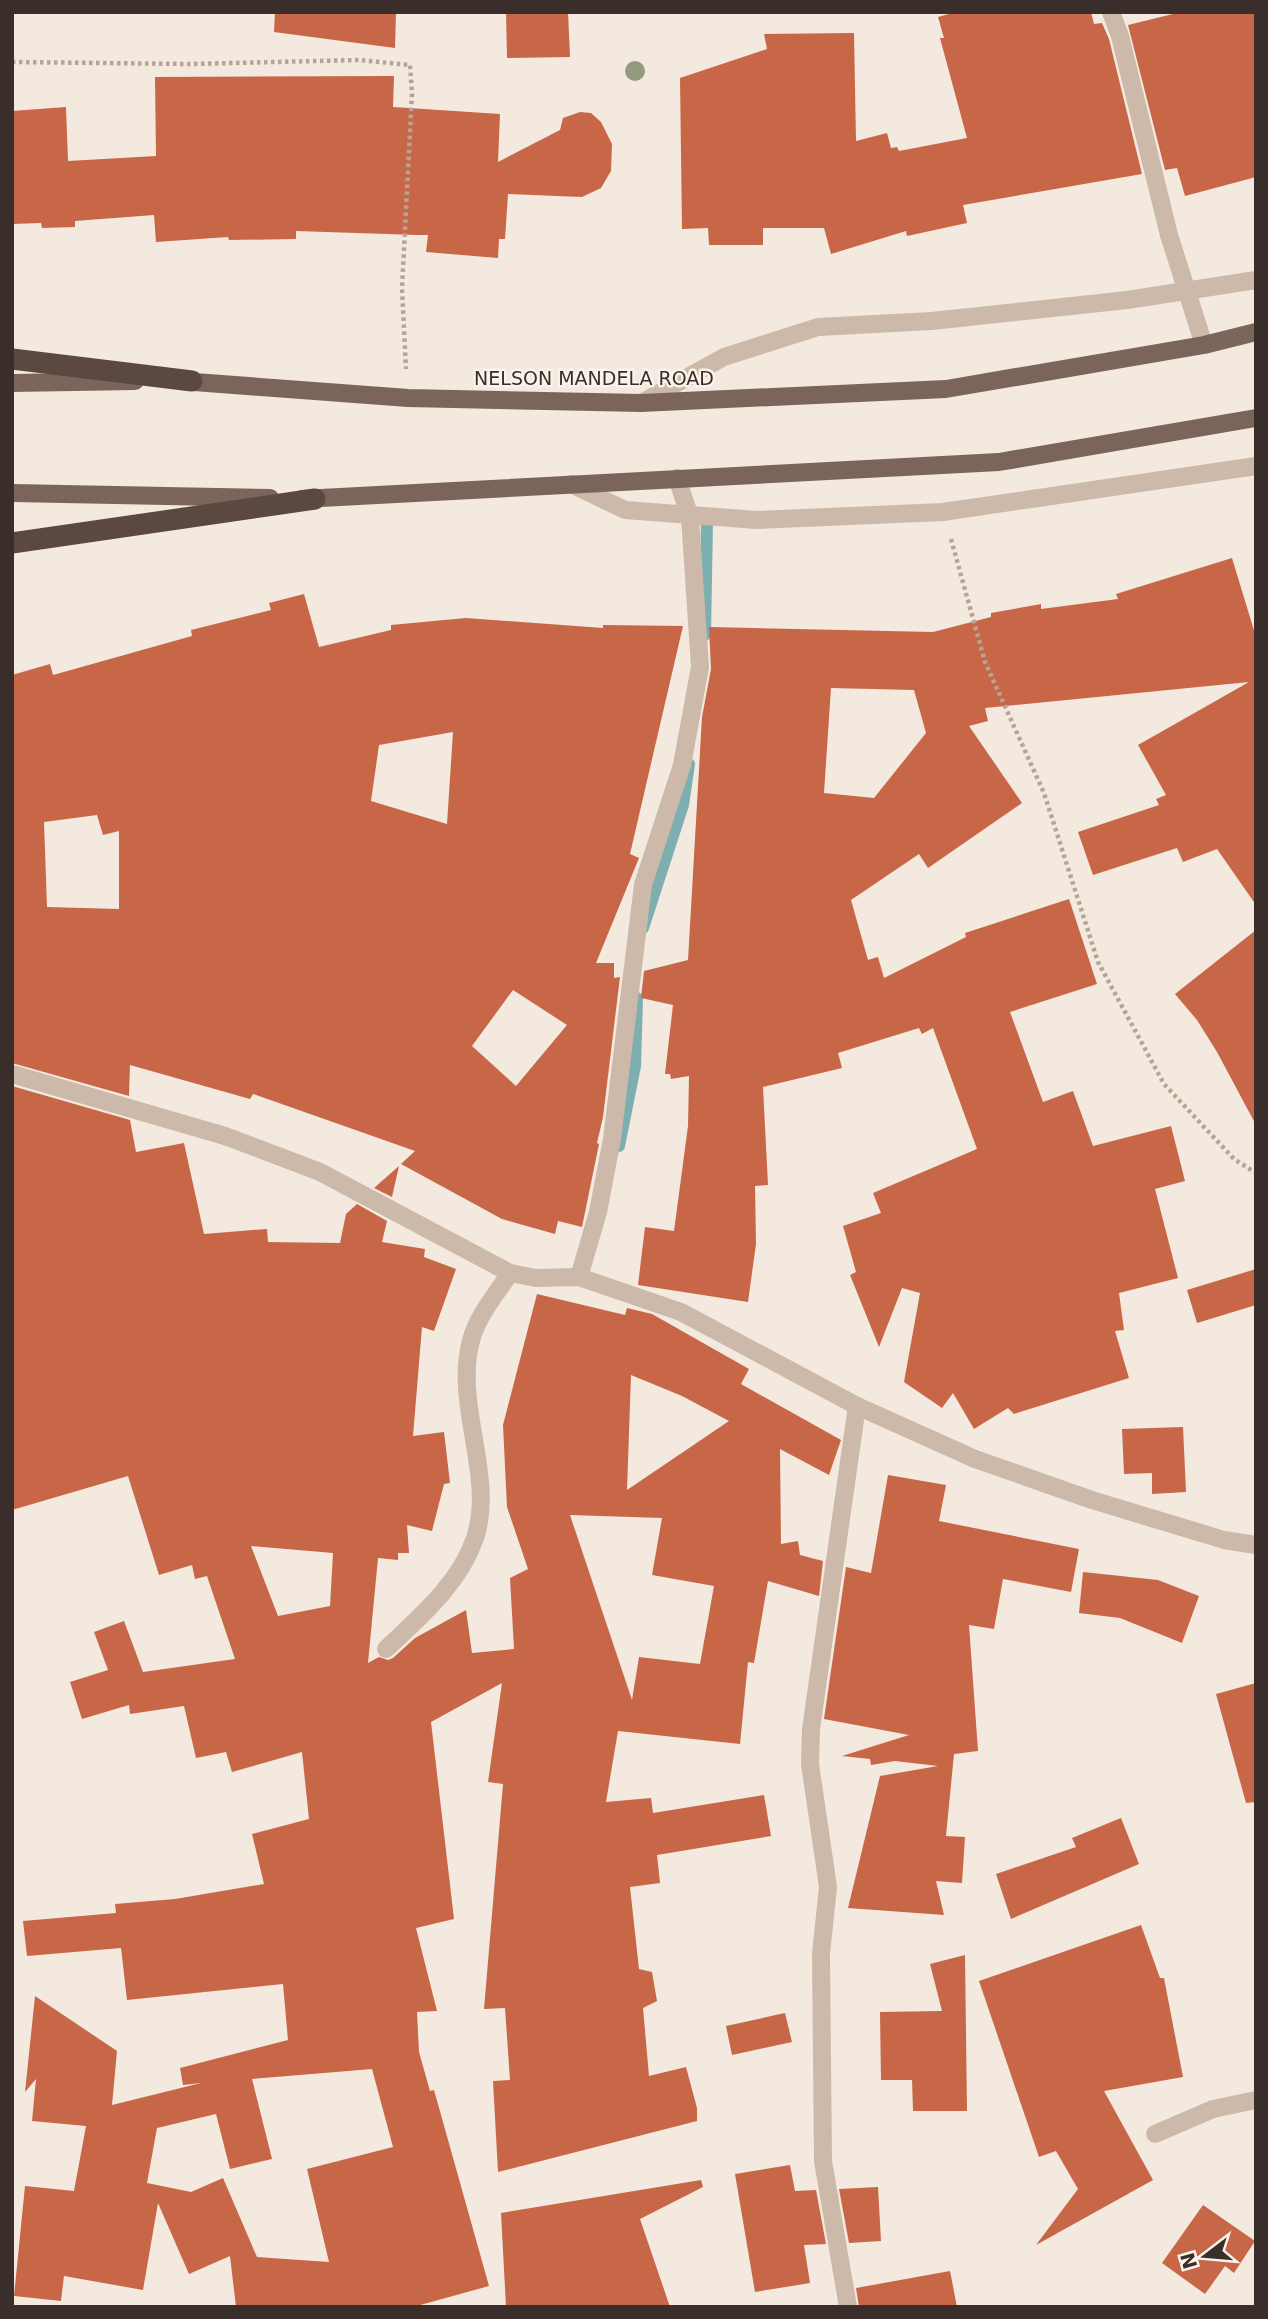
<svg xmlns="http://www.w3.org/2000/svg" width="1268" height="2319" font-family="'DejaVu Sans',sans-serif">
	<style>
		.lines { fill: none; stroke-linecap: round; stroke-linejoin: round }
		.stream { stroke: #7dafb1; stroke-width: 12 }
		.building { fill: #c76748; fill-rule: evenodd }
		.path { stroke: #b8a394; stroke-width: 4.5; stroke-dasharray: 3.5 3.5; stroke-linecap: butt }
		.lane { stroke: #ccb9aa; stroke-width: 18 }
		.street { stroke: #ccb9aa; stroke-width: 18 }
		.primary { stroke: #7b655b; stroke-width: 18 }
		.highway { stroke: #5a4841; stroke-width: 21 }
		.tree { fill: #95997d }
		.labels { text-anchor: middle; dominant-baseline: central; stroke-width: 5; stroke-linejoin: round; paint-order: stroke }
		.street-label { font-size: 19px; fill: #392e2a; stroke: #faf3eb }
	</style>
	<rect width="100%" height="100%" fill="#f3e9de"/>
	<g class="lines">
		<g class="stream">
			<path d="M705,635l2,-113"/>
			<path d="M643,928l40,-123 6,-41"/>
			<path d="M619,1146l16,-80 2,-68"/>
		</g>
	</g>
	<g class="building">
		<path d="M275,12h121l-1,36 -121,-16z"/>
		<path d="M506,12h62l2,45 -63,1z"/>
		<path d="M956,12h135l3,12 8,-1 7,16 33,135 -179,31 4,18 -60,13 -1,-5 -75,23 -7,-26h-61v17h-54l-1,-17 -26,1 -2,-151 87,-29 -3,-15 90,-1 2,108 31,-8 4,15 6,-1 2,4 68,-13 -27,-100h4l-6,-21z"/>
		<path d="M1181,12h75v165l-71,19 -8,-28 -12,2 -37,-145z"/>
		<path d="M394,76l-1,31 107,7 -2,48 62,-32 3,-12 17,-6 11,1 10,9 11,22 -1,27 -10,17 -19,9 -74,-3 -3,45h-6l-1,19 -72,-6 2,-17h-11l-121,-4v8l-67,1 -1,-3 -72,5 -2,-27 -79,6v6l-33,1 -1,-5 -29,1v-113l54,-4 2,54 88,-5 -1,-79z"/>
		<path d="M1232,558l24,79v268l-39,-56 -34,13 -6,-14 -84,27 -15,-43 81,-27 -3,-6 10,-4 -28,-50 111,-63 -264,26 3,13 -19,5 53,77 -94,65 -9,-14 -68,46 17,60 10,-3 6,21 82,-41 -1,-4 104,-34 28,85 -87,28 33,90 30,-11 20,55 78,-20 14,55 -30,8 23,89 -59,15 5,37 -9,1 14,47 -115,36 -6,-6 -34,21 -21,-36 -11,15 -38,-26 16,-89 -18,-5 -23,59 -29,-72 6,-3 -13,-46 38,-13 -8,-20 104,-44 -44,-121 -11,6 -3,-6 -81,25 4,15 -79,19 5,98 -13,1 1,58 -8,58 -110,-17 7,-58 29,4 14,-105 1,-50 -18,3 -1,-5h-5l8,-69 -32,-7 3,-27 44,-11 14,-243 9,-48 -2,-42 224,5 58,-15v-4l50,-9v5l77,-10 -2,-5zM831,688l83,2 12,43 -52,65 -50,-5z"/>
		<path d="M304,594l15,53 72,-17v-5l75,-7 137,10v-3l80,1 -53,228 9,4 -43,105h18v15l6,-1 -17,140 -6,26 2,1 -17,83 -24,-6 -3,13 -53,-15 -101,-55 14,-13 -162,-57 -3,5 -120,-34 -1,31 -117,-33v-388l38,-11 3,11 139,-39 -1,-6 80,-20 -2,-7zM453,732l-6,92 -76,-23 8,-56zM97,815l6,20 16,-4v78l-72,-2 -3,-85zM513,990l54,35 -51,61 -44,-40z"/>
		<path d="M1256,930v195l-39,-73 -20,-32 -22,-26z"/>
		<path d="M12,1086l118,34 6,32 48,-9 20,91 63,-5 1,13 72,1 6,-29 11,-10 30,17 -5,21 43,7 -1,8 32,12 -22,62 -12,-4 -9,109 31,-4 6,51 -6,1 -12,47 -25,-6 2,28h-11v7l-20,-2 -10,105 11,-6 9,3 5,-2 22,-20 51,-28 6,43 42,-4 -4,-71 18,-9 -21,-62 -4,-82 34,-131 88,21 2,-7 25,6 97,55 -8,15 100,56 -12,35 -49,-26 1,95 17,-3 2,14 23,6 -4,35 -51,-15 -14,82 -6,-1 -8,82 -122,-13 -12,71 45,-4 2,15 111,-18 7,41 -114,19 3,28 -30,4 9,82 13,3 5,29 -14,7 6,68 37,-9 11,41v13l-199,51 -5,-91 17,-1 -5,-72 -21,1 19,-225 -15,-2 14,-99 -71,39 23,197 -38,9 21,83 -20,1 2,40 11,39 4,-1 55,196 -76,21h-177l-6,-51 -41,18 -31,-71 -15,87 -79,-14 -3,25 -47,-5 11,-110 49,5 12,-65 -54,-5 4,-42 -11,13 10,-96 82,55 -5,54 89,-22 -18,2 -3,-17 108,-28 -5,-56 -156,16 -6,-52 -94,8 -4,-35 93,-8 -1,-9 60,-5 89,-15 -12,-50 57,-15 -7,-67 -70,20 -6,-20 -30,6 -12,-52 -54,8 -1,-9 -47,14 -12,-37 38,-12 -14,-38 30,-11 19,51 92,-13 -28,-83 -12,3 -3,-14 -33,10 -31,-99 -116,34zM631,1375l51,21 47,25 -102,69zM570,1515l92,3 -10,57 62,11 -14,78 -61,-7 -7,43zM251,1546l82,7 -3,53 -52,10zM372,2069l21,78 -86,22 22,93 -72,-5 -34,-79 -32,14 -44,-9 10,-55 59,-14 14,55 42,-10 -20,-80z"/>
		<path d="M399,1166l-7,31 -18,-9z"/>
		<path d="M1256,1269v36l-59,18 -10,-33z"/>
		<path d="M1183,1427l3,65 -34,2v-21l-28,1 -2,-45z"/>
		<path d="M888,1475l58,10 -7,36 140,28 -8,43 -68,-13 -9,50 -25,-4 9,126 -24,3 -8,82 19,1 -3,46 -26,-2 8,34 -96,-7 32,-132 58,-10 -43,-5 -24,4 -1,-6 -28,-3 67,-21 -85,-16 22,-152 25,6z"/>
		<path d="M1083,1572l75,8 41,16 -17,47 -62,-25 -41,-5z"/>
		<path d="M1256,1683v119l-10,1 -30,-109z"/>
		<path d="M1121,1818l18,46 -128,55 -15,-45 80,-27 -4,-9z"/>
		<path d="M1141,1925l19,53h4l19,99 -79,14 49,89 -117,65 42,-56 -22,-38 -17,6 -60,-176z"/>
		<path d="M965,1955l2,156h-54l-1,-31h-31l-1,-68 62,-1 -12,-47z"/>
		<path d="M785,2013l7,29 -60,13 -6,-29z"/>
		<path d="M790,2165l5,26 21,-1 10,54 -22,1 6,38 -55,9 -20,-118z"/>
		<path d="M701,2180l2,7 -63,32 30,88h-164l-5,-94z"/>
		<path d="M878,2187l3,54 -32,2 -10,-54z"/>
		<path d="M1203,2205l52,36 -21,32 -9,-7 -20,28 -43,-31z"/>
		<path d="M950,2271l7,36h-98l-3,-19z"/>
	</g>
	<g class="lines">
		<g class="path">
			<path d="M12,62l177,2 171,-4 50,5 2,29 -10,194 4,81"/>
			<path d="M951,539l34,123 59,131 54,169 66,122 70,75 22,14"/>
		</g>
		<path class="lane" d="M1111,12l9,24 49,199 35,110"/>
		<g class="street">
			<path d="M641,403l83,-46 94,-30 114,-6 195,-21 129,-20"/>
			<path d="M571,484l54,26 132,10 186,-8 313,-46"/>
			<path d="M12,1074l213,62 95,36 190,101 26,5 43,-1 102,35 176,94 118,53 117,41 132,40 32,5"/>
			<path d="M579,1277l19,-65 14,-73 31,-254 39,-120 18,-98 -10,-150 -13,-39"/>
			<path d="M386,1649c34,-32 74,-66 89,-111 21,-62 -23,-136 -3,-201 7,-23 25,-44 38,-64"/>
			<path d="M1155,2134l58,-25 43,-9"/>
			<path d="M848,2307l-25,-146 -2,-207 7,-67 -18,-123 1,-35 46,-323"/>
		</g>
		<g class="primary">
			<path d="M181,381l227,17 233,5 305,-14 258,-44 52,-13"/>
			<path d="M12,383l123,-2"/>
			<path d="M12,493l258,5"/>
			<path d="M302,499l697,-37 257,-44"/>
		</g>
		<g class="highway">
			<path d="M12,359l180,22"/>
			<path d="M12,543l303,-44"/>
		</g>
	</g>
	<circle class="tree" cx="635" cy="71" r="10"/>
	<g class="labels">
		<g class="street-label">
			<text x="594" y="378">NELSON MANDELA ROAD</text>
		</g>
	</g>
	<rect width="1268" height="2319" fill="none" stroke="#392e2a" stroke-width="28"/>
	<g transform="translate(1205 2256) rotate(254)" stroke="#faf3eb" stroke-width="5" paint-order="stroke">
	<path d="M0-5L12 26L0 18L-12 26Z" fill="#392e2a"/>
	<text y="-10" font-size="19" font-weight="bold" text-anchor="middle" fill="#392e2a">N</text>
	</g>
</svg>
